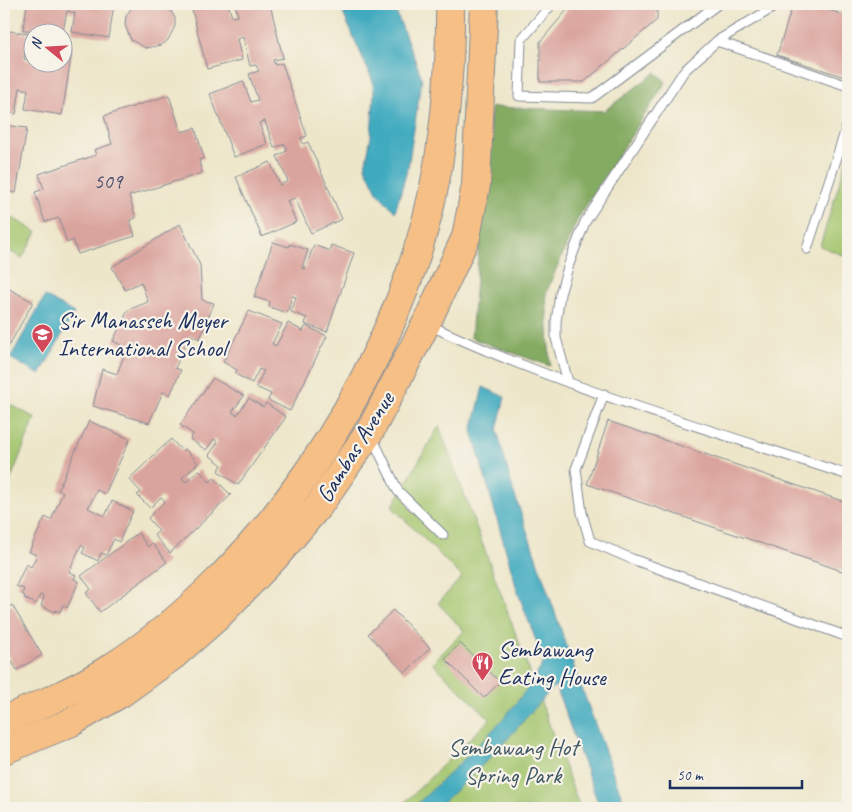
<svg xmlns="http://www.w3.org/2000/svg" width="852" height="812" font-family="Caveat,sans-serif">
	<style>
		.green { fill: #a5c66f; stroke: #607a66 }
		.forest { fill: #84ab62; stroke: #506d60 }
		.water { fill: #3faabf; stroke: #2d6c8e }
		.building { fill: #daa49e }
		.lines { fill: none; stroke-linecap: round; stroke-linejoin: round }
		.lane-casing { stroke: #848a94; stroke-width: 11 }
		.primary-casing { stroke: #848a94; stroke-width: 30 }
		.lane { stroke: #fff; stroke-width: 9 }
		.primary { stroke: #f5bf86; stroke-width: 28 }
		.labels { text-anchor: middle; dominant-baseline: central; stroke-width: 4.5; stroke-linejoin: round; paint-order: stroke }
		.number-label { font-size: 21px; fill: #4b4c6e }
		.poi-label { font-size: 24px; fill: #1b2f5e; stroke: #f7f3e8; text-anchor: start }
		.street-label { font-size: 24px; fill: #1b2f5e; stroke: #f7f3e8 }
		.park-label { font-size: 24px; fill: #3e5562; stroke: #f7f3e8 }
	</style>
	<rect width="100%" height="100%" fill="#f7f3e8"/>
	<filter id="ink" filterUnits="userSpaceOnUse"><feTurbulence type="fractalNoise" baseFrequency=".02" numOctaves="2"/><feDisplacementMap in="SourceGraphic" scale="10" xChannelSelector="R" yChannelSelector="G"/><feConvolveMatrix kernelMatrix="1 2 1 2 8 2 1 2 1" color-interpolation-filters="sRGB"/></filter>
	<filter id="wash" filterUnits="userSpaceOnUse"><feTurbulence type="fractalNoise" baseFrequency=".0096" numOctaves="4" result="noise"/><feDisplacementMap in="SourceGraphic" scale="20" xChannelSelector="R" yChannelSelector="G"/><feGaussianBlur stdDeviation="1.12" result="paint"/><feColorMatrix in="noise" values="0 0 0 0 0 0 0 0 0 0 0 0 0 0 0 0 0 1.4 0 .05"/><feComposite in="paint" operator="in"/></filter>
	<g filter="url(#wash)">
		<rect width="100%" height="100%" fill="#ede6c9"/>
		<g class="green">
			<path d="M848,155v102l-28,-11z"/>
			<path d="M4,213l33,19 -15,26 -18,-10z"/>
			<path d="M4,401l31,17 -31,78z"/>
			<path d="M439,426l141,382h-181l91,-89 -58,-56 32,-32 -26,-28 24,-26 -70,-70z"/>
		</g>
		<path class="forest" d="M656,72l10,10 -88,136 -32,75 4,73 -79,-28 20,-231 113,4z"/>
		<g class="water">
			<path d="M339,4h54l29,74 -14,89 -13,45 -18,-20 -12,-25 6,-31 3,-44 -2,-13z"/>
			<path d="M45,296l29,17 -34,62 -30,-17z"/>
			<path d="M483,387l22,10 -8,33 16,60 57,166 56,152h-26l-45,-123 -59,67 -59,56h-24c46,-45 99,-89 131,-146l-26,-69 -46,-162z"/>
		</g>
		<g id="blocks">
			<g class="building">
				<path d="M27,4h87l-5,34 -37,-6 3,-19 -8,-2 -4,21 -40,-2z"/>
				<path d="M134,4h33l8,14v8l-7,14 -6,5 -16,3 -15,-8 -6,-15 1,-9z"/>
				<path d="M199,4h29l4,13 6,-1 -3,-12h35l13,54 -10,2 2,5 7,-2 25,73 -6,2 2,6 5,-2 34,77 -31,14 -16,-35 -8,3 9,21 -34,15 -26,-60 34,-15 10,23 8,-4 -11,-25 10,-5 -2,-7 -11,4 -9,-27 -6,2 8,21 -33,13 -24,-63 33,-13 8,21 7,-2 -9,-26 10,-3 -3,-6 -6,1 -7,-29 -6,2 5,21 -35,9 -16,-63z"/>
				<path d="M572,4h85v16l-73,62h-44v-40z"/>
				<path d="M793,4h16l39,12v62l-71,-23z"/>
				<path d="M4,30l24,4 -4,25 8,2v1h30v-13l10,2 -10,64 -37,-6 3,-19 -8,-2 -4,26 -12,-2z"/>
				<path d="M169,95l12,37 14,-4 9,30 -5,2 3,13 -73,23 7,22 -6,2 5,16 -57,18 -5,-14 -6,3 -8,-25 -14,4 -10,-30 9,-3 -5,-15 57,-19 -2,-5 18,-6 -8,-28z"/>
				<path d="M4,125l23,3 -11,65 -12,-2z"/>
				<path d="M180,224l20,41 2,35 12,3 -14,36 -10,-4 -15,33 6,2 -11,25 -7,-3 -14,31 -56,-17 9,-37 15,5 10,-26 -14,-7 15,-31 20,-8 -7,-20 -16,8 -13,-23z"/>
				<path d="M273,242l16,5 1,-3 18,6 -6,18 3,1 9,-24 16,6 1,-6 23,8 -27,79 -22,-8 2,-6 -16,-6 5,-15 -4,-1 -5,17 -18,-6 1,-5 -16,-5z"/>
				<path d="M4,286l29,16 -29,53z"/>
				<path d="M249,311l33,13 -10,20 4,2 12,-23 15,8 3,-5 21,10 -37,75 -22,-11 3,-6 -15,-7 8,-16 -5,-2 -7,14 -17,-9 2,-4 -14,-8z"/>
				<path d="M213,378l31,18 -12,16 5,3 12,-17 14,9 3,-4 20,14 -48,68 -20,-14 4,-6 -13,-10 9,-13 -4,-3 -8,11 -16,-11 3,-5 -13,-9z"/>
				<path d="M89,421l41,18 -25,55 -8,-4 -9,18 17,8 7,-15 21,10 -14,31 -5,-3 -8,16 -5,-2 -3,8 -16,-8 3,-5 -4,-3 -12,27 7,3 -2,4 5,2 -12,27 -4,-3 -3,7 -4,-2 -1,2 -14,-6 3,-9 -4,-2 -4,9 -12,-6 1,-2 -3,-2 2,-5 -8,-3 10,-22 5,3 6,-12 -8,-3 16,-35 6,3 12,-28 -5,-2z"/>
				<path d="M608,421l240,82v70l-261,-89z"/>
				<path d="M171,439l11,12 3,-2 13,14 -16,15 4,4 13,-12 11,12 4,-4 17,17 -61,58 -16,-18 5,-4 -11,-13 17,-17 -4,-4 -11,11 -13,-13 4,-3 -12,-13z"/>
				<path d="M138,533l10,14 4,-4 15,19 -67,50 -14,-19 5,-4 -10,-13z"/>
				<path d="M12,605l30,50 -25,15 -13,-21v-39z"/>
				<path d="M393,610l37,38 -25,25 -37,-39z"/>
				<path d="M460,643l40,39 -16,16 -39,-39z"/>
			</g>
		</g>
	</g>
	<g filter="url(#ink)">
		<use href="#blocks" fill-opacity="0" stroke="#848a94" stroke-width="1"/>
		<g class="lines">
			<defs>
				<g id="lane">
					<path d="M552,4l-31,36 -2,56 73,2 126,-94"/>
					<path d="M844,4l4,1"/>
					<path d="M717,41l131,45"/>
					<path d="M807,249l41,-126"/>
					<path d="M429,325c134,63 279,104 419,150"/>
					<path d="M568,382l-12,-44v-16l4,-28 9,-30 16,-42 99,-151 33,-30 62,-37"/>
					<path d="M604,394l-28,75 6,44 8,28 42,18 216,78"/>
					<path d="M371,435l27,56 45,44"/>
				</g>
				<g id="primary">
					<path d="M4,720c36,-15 72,-30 105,-51 152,-96 275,-282 319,-455 16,-64 23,-144 22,-210"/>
					<path d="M4,750l68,-28 49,-29 53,-38 42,-37 59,-61 44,-52 51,-74 56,-107 40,-87 10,-52 8,-181"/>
				</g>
			</defs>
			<use href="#lane" class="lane-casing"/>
			<use href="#primary" class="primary-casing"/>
			<use href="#lane" class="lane"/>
			<use href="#primary" class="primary"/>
		</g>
	</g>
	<defs>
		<symbol id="school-pin" viewBox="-11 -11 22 30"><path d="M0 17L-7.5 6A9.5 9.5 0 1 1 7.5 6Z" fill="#d1495b" stroke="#f7f3e8"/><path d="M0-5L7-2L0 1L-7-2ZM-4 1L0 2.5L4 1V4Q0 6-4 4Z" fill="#fff"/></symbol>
		<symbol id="restaurant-pin" viewBox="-11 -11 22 30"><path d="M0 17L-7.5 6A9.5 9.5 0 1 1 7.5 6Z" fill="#d1495b" stroke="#f7f3e8"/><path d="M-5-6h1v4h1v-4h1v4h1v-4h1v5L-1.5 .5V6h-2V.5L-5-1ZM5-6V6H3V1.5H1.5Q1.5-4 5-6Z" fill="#fff"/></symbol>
	</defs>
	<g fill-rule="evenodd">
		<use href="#school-pin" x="30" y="322" width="25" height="34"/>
		<use href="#restaurant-pin" x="470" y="650" width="25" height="34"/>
	</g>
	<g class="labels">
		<g class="number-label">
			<text x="108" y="181">509</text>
		</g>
		<g class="poi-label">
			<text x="58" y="320">Sir Manasseh Meyer<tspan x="58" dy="28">International School</tspan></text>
			<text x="498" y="649">Sembawang<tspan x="498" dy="28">Eating House</tspan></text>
		</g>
		<g class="street-label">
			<text transform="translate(355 447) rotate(-58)">Gambas Avenue</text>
		</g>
		<g class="park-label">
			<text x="513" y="747">Sembawang Hot<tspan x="513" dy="28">Spring Park</tspan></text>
		</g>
	</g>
	<rect width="852" height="812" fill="none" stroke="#f7f3e8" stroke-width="20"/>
	<g transform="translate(48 48) rotate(288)"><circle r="24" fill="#f7f3e8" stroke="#9fa5b1"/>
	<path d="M0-4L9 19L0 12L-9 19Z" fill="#d1495b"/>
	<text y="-8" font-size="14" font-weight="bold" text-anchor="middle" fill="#1b2f5e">N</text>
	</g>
	<path d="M670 780v8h132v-8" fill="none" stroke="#1b2f5e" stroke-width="2.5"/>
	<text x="677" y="780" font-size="15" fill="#1b2f5e" stroke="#f7f3e8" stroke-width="4" paint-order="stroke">50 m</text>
</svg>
